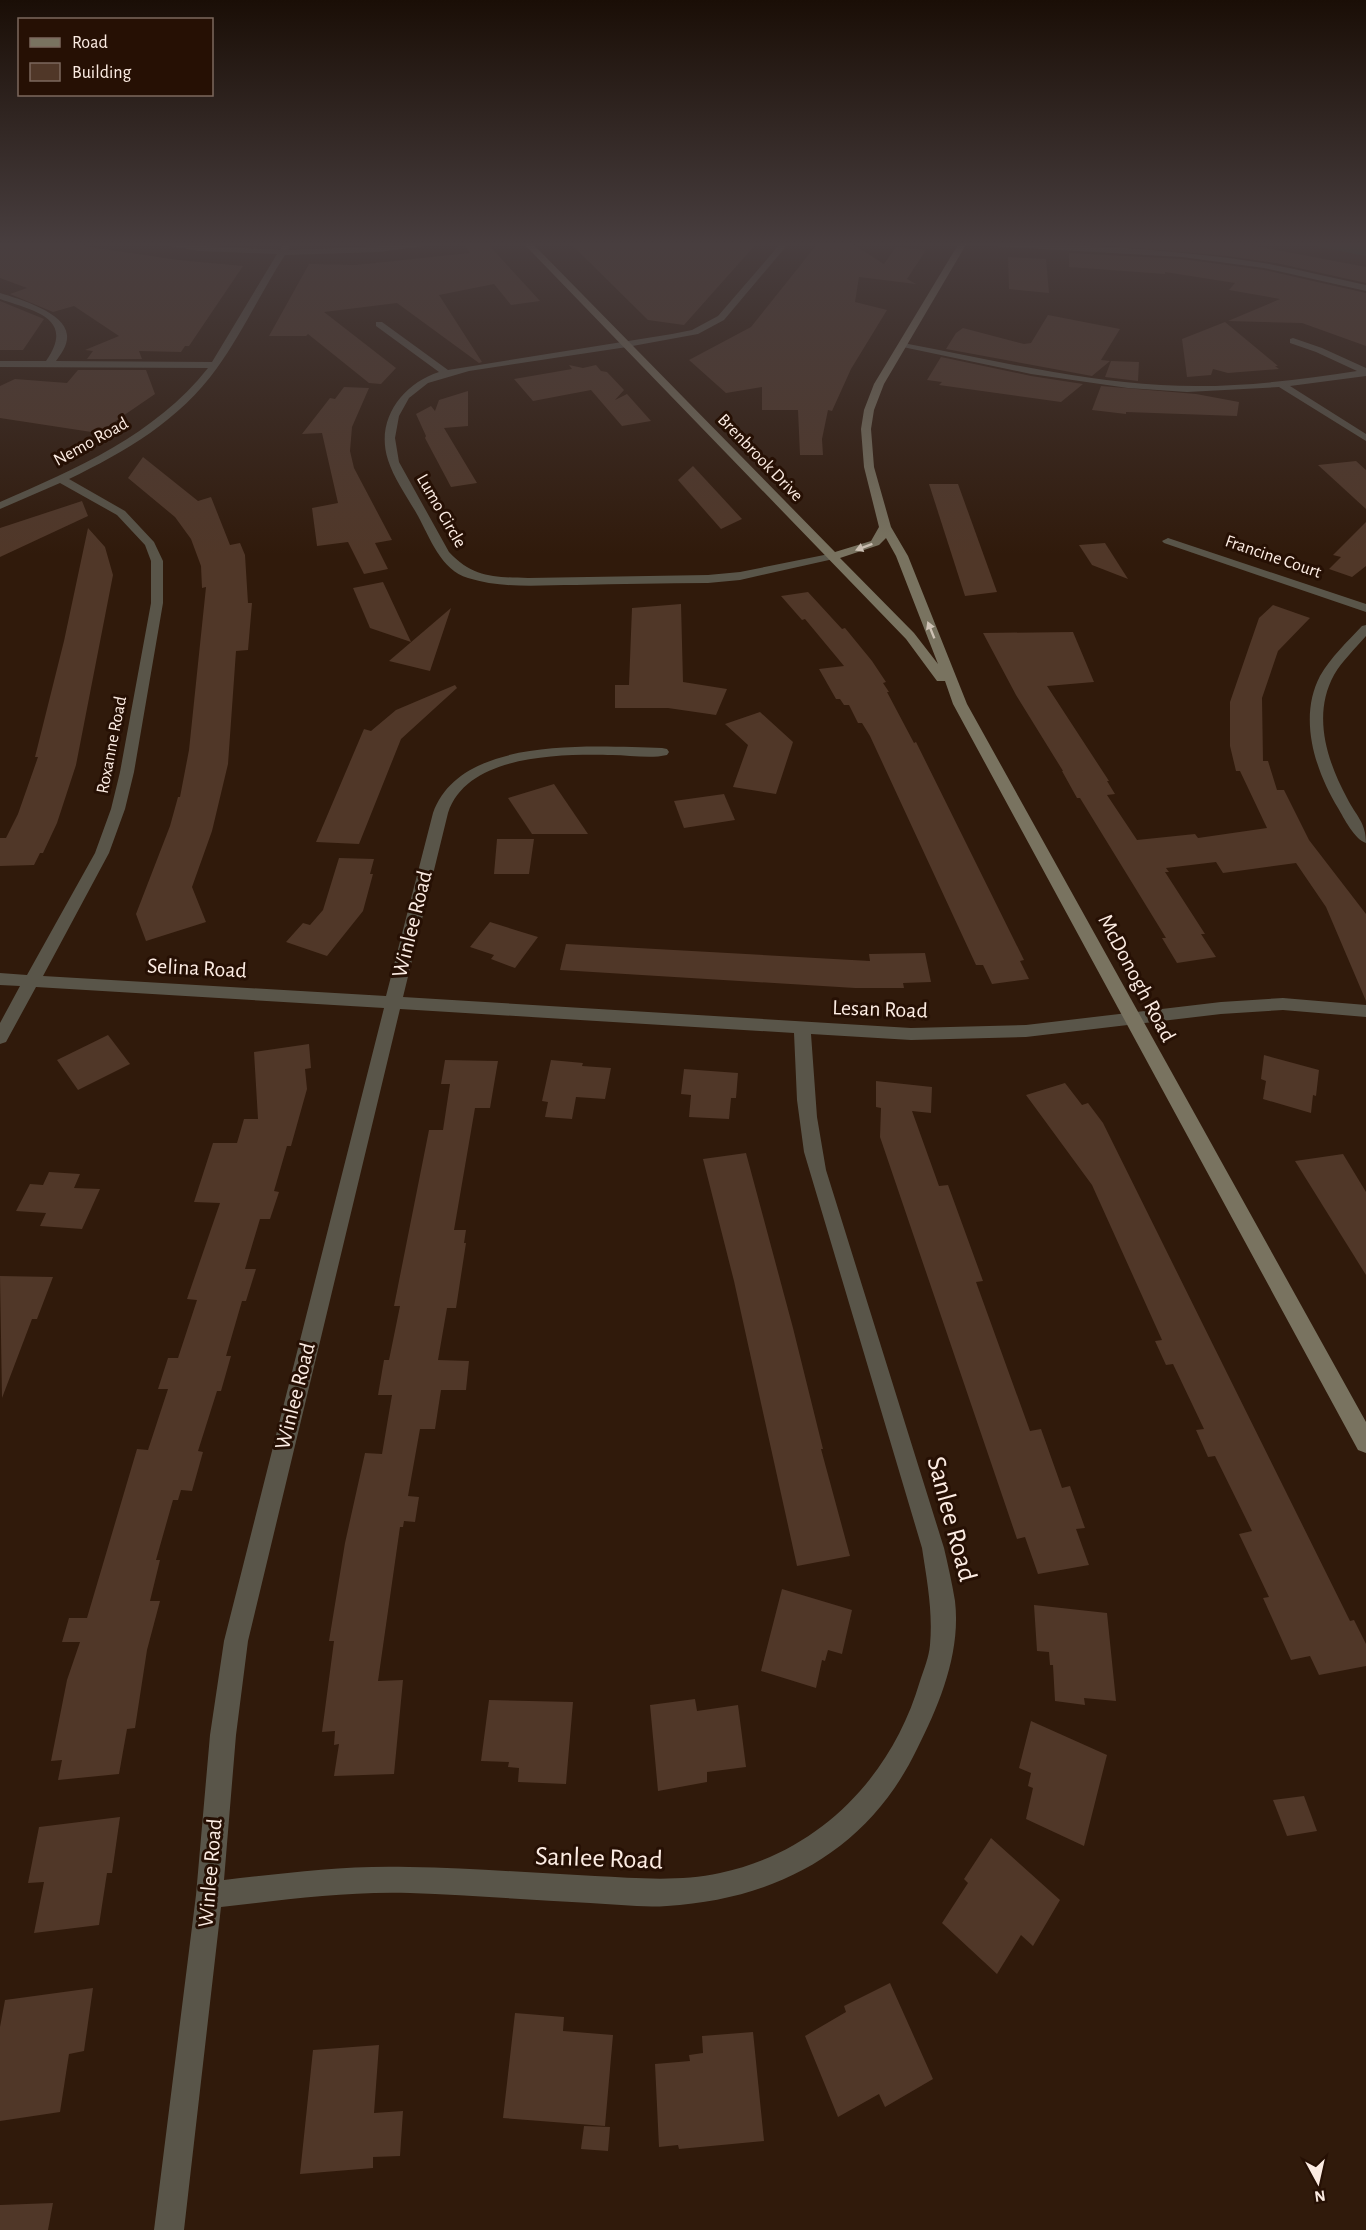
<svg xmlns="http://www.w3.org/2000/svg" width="1366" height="2230" font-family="'Alegreya Sans',sans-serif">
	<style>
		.green { fill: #12442d }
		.building { fill: #503728 }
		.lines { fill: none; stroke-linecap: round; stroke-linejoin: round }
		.street { fill: #595549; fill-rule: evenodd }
		.secondary { fill: #797360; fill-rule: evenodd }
		.oneway { fill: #cec2b5 }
		.labels { text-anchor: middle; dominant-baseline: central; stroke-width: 6; stroke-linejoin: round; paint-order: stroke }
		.far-street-label { font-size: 18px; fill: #fcece3; stroke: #261004 }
		.street-label { font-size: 22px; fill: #fcece3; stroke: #261004 }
		.near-street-label { font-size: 27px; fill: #fcece3; stroke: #261004 }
	</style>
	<rect width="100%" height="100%" fill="#301a0b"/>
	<path class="green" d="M1299,243h67v13z"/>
	<g class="building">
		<path d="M0,243h63l115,17 65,6 -54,80h-4l-4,6 -42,-1 3,8h-55l6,-8 -8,-1 34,-14 -45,-30 -21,6 -43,-18 17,-6 -27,-10z"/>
		<path d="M462,243h25l53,58 -29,4 -17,-21 -55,11 43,67 -3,1 -82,-60 -73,9 72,56 -15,16 -12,-1 -61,-49 -2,2h-37l40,-72 47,1 114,-12z"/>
		<path d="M570,243h187l-73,82 -36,-5z"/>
		<path d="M818,243h33l33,21 12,-17 30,3 -19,29 9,5 -57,-7 -4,25 32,8 -36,59 -19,42 -4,-1 -6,29 1,16h-23l-2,-45h-36v-23l-36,6 -37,-33 62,-33z"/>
		<path d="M1079,243h151l31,4 105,20v16l-90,-20 -49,-7z"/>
		<path d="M1069,253l113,6 82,11 102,23v53l-64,-23 -74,-2 52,-22 -51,-9 6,-7 -70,-11v2l-96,-7z"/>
		<path d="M1008,257l38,2 3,34 -40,-4z"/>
		<path d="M0,301l44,18 -21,31h-23z"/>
		<path d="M1048,315l72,14 -19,31 9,1 -18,15 -146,-27 10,-16 7,-5 61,16 7,-1z"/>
		<path d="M1225,322l53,44h-3l4,3 -51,4 -15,-4 -2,6 -24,2 -5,-38z"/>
		<path d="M941,357l90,19 52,8 -22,18 -122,-17 3,-3 -15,-2z"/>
		<path d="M1111,361l28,1 -1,19 -33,-4z"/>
		<path d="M569,365l14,3 13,-3 5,6 6,1 17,18 -9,10 12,-6 24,27 -29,5 -31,-36 -58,11 -19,-22 58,-10z"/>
		<path d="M78,370h68l9,24 -57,39 -98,-15v-32l15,-7 52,4z"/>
		<path d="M1101,386l95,8 43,8 -2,14 -111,-4v2l-34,-4z"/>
		<path d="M344,387l25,1 -17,39 -2,24 4,17 38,72 -17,3 13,26 -24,5 -16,-32 -31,4 -5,-38 26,-5 -16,-70 -20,1 28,-36 5,1z"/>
		<path d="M468,391v35l-24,2 33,55 -26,4 -26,-49 1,-2 -10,-22 15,-8 4,5 4,-11z"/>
		<path d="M143,457l55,44 13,-4 19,48 10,-2 5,12 3,48h4l-4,47 -12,1 -8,113 -16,67 -20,56 14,35 -60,19 -10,-27 34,-88 8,-29h2l9,-47 17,-163 -4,1 -1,-22 -10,-27 -16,-22 -47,-39z"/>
		<path d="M1356,461l10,9v39l-48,-44z"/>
		<path d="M693,466l49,53 -21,10 -43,-49z"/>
		<path d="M929,484h29l39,108 -32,4z"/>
		<path d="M82,501l6,15 -88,41v-29z"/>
		<path d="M1366,522v44l-14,11 -23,-8 12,-12 -8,-2z"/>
		<path d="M88,528l17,19 8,28 -37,190 -19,58 -14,30h-3l-6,12 -34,1v-28h6l12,-24 20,-57h-3l29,-116z"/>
		<path d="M1105,543l23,36 -36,-14 -13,-20z"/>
		<path d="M383,582l28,60 -41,-14 -17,-40z"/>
		<path d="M808,592l34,37 3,-1 27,33 14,21 -3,1 6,9h-2l27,51 2,-1 108,218 -4,1 9,18 -37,5 -9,-19h-7l-106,-229 -8,-13h-4l-9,-18h-5l-4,-6h-4l-17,-30 25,-3 -39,-47 -3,1 -21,-24z"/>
		<path d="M681,604l2,78 44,7 -11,26 -48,-7h-53v-23h14l3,-77z"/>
		<path d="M1273,605l37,13 -32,33 -16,47 1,63h5l9,29h7l25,50 57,74v87l-40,-94 -30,-44 -73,10 -7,-11 -50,6 3,4h-4l40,62h-4l15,23 -39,6 -15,-25h4l-86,-140h-3l-15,-27h1l-47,-76 -33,-62 90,-1 21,50 -47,4 62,95h-2l8,13 -8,1 30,45 58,-6 3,4 69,-10 -27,-57h-4l-6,-25v-44l29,-84z"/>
		<path d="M451,608l-21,63 -41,-10z"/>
		<path d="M455,685l2,3 -56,51 -42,105 -43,-2 48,-113 7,2 25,-21z"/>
		<path d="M760,712l33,30 -17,52 -43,-7 15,-42 -23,-21z"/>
		<path d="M554,784l34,50h-56l-24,-36z"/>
		<path d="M724,794l11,26 -51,8 -10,-27z"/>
		<path d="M497,839h37l-5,35h-35z"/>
		<path d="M339,858l35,1 -4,15h3l-10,37 -36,45 -41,-14 17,-19 7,2 13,-15z"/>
		<path d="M490,922l48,15 -23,31 -24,-9 3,-4 -24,-8z"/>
		<path d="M566,944l304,17 -1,-7 56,-1 6,29 -28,1 1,5h-49l-295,-18z"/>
		<path d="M108,1035l22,29 -52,26 -21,-30z"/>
		<path d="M309,1044l2,24 -6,1 2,20 -16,57h-4l-13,45 5,1 -9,27h-10l-15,50h11l-10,32h-4l-16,55h5l-10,35h-4l-19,60 5,1 -11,39 -11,-1 -3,10h-5l-17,60h4l-10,41h10l-13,49 -12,78 -8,1 -8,45 -61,6 4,-20 -11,1 16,-81 13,-38h-18l7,-24h18l50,-169 11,1 20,-61h-10l10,-31h10l19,-58 -10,-1 33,-96 -26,-1 19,-59h24l7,-24h14l-4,-67z"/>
		<path d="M1264,1055l55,15 -3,26 -3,-1 -2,18 -48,-14 3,-18 -5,-2z"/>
		<path d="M445,1060l53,1 -8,47h-15l-21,122h12l-2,13h2l-10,65h-9l-9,52 31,1 -3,29h-25l-6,39h-15l-12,67 11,1 -4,25 -11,-1 -1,6h-3l-22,154 25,-1 -9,94 -60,2 5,-32 -5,1 1,-14 -13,1 12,-91h-5l16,-98 20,-90 17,1 10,-59h-14l6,-35h5l11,-54h-6l35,-176h14l7,-46h-9z"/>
		<path d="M551,1060l32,3 -1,3 29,2 -6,31 -29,-2 -4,22 -27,-2 3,-15 -6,-1z"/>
		<path d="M684,1069l54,4 -2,25h-5l-2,21 -40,-2 2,-22 -10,-1z"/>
		<path d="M876,1081l56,6 -1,26 -19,-2 27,75 9,-1 35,96 -7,1 54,149 11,-2 21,59 8,-2 15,42 -9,1 13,36 -51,9 -13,-37 -8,2 -137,-402 1,-29 -5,-1z"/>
		<path d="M1065,1083l17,22 6,-2 15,20 247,498 4,-1 12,24v22l-47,9 -9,-19 -19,4 -28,-62 6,-1 -30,-63 13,-3 -37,-75 -7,1 -12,-27 8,-1 -31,-65 -7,1 -11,-24 7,-1 -70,-155 -66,-90z"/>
		<path d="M746,1153l47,175 30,121h-2l29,107 -53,10 -63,-285 -31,-122z"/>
		<path d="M1343,1154l23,38v83l-71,-114z"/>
		<path d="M49,1172l31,2 -6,14 26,1 -18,40 -42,-3 6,-13 -30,-2 14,-27 13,1z"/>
		<path d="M0,1276l53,1 -16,42h-5l-30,79z"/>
		<path d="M782,1589l70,21 -10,44 -14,-4 -3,11 -3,-1 -6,28 -55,-17z"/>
		<path d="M1034,1605l73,8 9,88 -32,-3 1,7 -30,-4 -2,-36h-3l-1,-13 -12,-1z"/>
		<path d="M695,1699l2,12 41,-6 8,62 -39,5v10l-49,9 -8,-86z"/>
		<path d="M489,1700l84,2 -7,82 -48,-2 1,-14 -11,-1 1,-5 -28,-1z"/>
		<path d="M1031,1721l76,34 -23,91 -58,-27 7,-31 -5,-2 3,-13 -12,-5z"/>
		<path d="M1304,1796l13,35 -30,5 -14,-36z"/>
		<path d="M120,1817l-8,56h-5l-8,52 -65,8 10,-51 -16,1 11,-56z"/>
		<path d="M991,1838l69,62 -27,46 -12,-11 -24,39 -55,-51 26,-40 -4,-4z"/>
		<path d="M890,1983l43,96 -48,28 -6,-13 -41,23 -33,-81 41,-24 -2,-6z"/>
		<path d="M93,1988l-9,63 -15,3 -9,58 -60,9v-94l5,-27z"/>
		<path d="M515,2013l49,4 -1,14 50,4 -8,91 -102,-8z"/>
		<path d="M753,2032l11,109 -85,8 -1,-4 -19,2 -4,-83 35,-3 -1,-6 14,-2 -1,-17z"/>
		<path d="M379,2045l-5,68 29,-2 -3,45 -27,1v11l-73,6 13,-124z"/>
		<path d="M584,2126l26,1 -2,24 -27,-2z"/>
		<path d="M53,2203l-5,27h-48v-25z"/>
	</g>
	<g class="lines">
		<g class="street">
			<path d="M153,243l127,7 4,-7h8l-4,7h5l153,-7 -67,9 -94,3c-24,37 -42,77 -68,113 -37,52 -92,84 -148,111l56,32 29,31 9,19v42l-29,169 -9,37 -16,44 -66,123 343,20 47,-183c28,-79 163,-66 229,-65l5,1 2,3 -2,3c-17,4 -38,0 -55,0 -51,-1 -145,-1 -164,58l-45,184 508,31 115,-3 195,-23 62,-4 83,7v12l-83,-7 -62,4 -195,23 -115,3 -100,-6 6,83 9,53 118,378c4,17 8,35 11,53 6,51 -15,103 -38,148 -49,102 -140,150 -250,157 -25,2 -52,-2 -77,-3 -60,-3 -120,-8 -180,-10 -64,-2 -126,7 -189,14l-37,323h-30l42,-335 14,-160 14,-94 160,-633 -348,-21 -30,55 -6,2v-21l20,-37 -20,-1v-12l27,2 68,-122 16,-44 9,-37 31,-169v-42l-6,-16 -28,-30 -57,-32 -60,26v-7c76,-33 155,-67 208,-134l-208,-1v-6h46c30,-43 -12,-50 -46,-62v-6c19,6 65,19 67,42 1,10 -6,19 -11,26l156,1 65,-108 -78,-3zM400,1009l394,24 3,67 7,52 118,396c5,33 11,63 8,97 -1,12 -6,24 -10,36 -28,96 -101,171 -200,192 -41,9 -84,5 -125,3 -62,-3 -124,-8 -186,-9 -63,-2 -123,6 -185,13l12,-145 12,-94z"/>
			<path d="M781,243h8l-65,77 -26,14 -71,13 -158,24 -41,12 -19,15 -10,18 -4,22 4,24 50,90c24,26 46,25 79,26l180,-3 32,-3 94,-19 6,3 -2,2 -98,22 -32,3c-44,0 -88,1 -132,2 -36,0 -73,4 -108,-7 -27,-8 -38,-40 -50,-62 -10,-18 -24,-37 -30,-56 -13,-40 14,-76 51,-88l-63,-46v-4h6l66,48 224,-36 20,-4 26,-14z"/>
			<path d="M971,243c97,0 196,5 292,20 35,6 69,15 103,22v6l-102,-23 -82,-11 -207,-12z"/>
			<path d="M1293,338l29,10 44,20v8l-76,10 76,48v7l-87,-54 -92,5 -59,-4 -97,-14 -133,-28 5,-3c85,16 171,37 258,42 66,4 132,-4 196,-14l-41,-19 -26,-9v-4z"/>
			<path d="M1168,538l198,66v8l-202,-69 -2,-2z"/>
			<path d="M1366,625v11c-11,13 -24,25 -32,39 -22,40 -7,86 13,123 9,18 19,24 19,45 -12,-4 -22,-25 -28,-35 -23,-38 -40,-90 -18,-132 11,-19 27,-34 42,-50z"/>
		</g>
		<path class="secondary" d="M523,243h9l303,309 36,-11 8,-14 -15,-60 -3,-38 3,-19 10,-26 85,-141h8l-83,141 -10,26 -3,19 3,38 17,60 17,29 59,148 399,718v31l-8,-3 -405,-746 -8,-23h-8l-31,-42zM886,538l10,18 42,108 -24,-31 -74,-75 39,-13z"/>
	</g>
	<defs><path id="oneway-solid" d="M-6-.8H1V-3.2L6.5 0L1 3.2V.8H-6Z" transform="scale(1.5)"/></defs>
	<g class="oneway">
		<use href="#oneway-solid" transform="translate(864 547) rotate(159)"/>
		<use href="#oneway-solid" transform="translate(931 630) rotate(-112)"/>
	</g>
	<linearGradient id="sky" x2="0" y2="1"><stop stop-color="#1a0e06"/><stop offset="0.44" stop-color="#483e3f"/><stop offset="1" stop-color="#483e3f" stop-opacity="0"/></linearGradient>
	<rect width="1366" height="555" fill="url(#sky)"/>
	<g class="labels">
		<g class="far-street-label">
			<text transform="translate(91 442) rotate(-29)">Nemo Road</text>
			<text transform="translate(760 458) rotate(46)">Brenbrook Drive</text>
			<text transform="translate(441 511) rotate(60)">Lumo Circle</text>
			<text transform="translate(1273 557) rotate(19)">Francine Court</text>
			<text transform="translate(112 745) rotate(-79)">Roxanne Road</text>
		</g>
		<g class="street-label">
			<text transform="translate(412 924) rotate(-76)">Winlee Road</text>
			<text transform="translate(197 968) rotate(3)">Selina Road</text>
			<text transform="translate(1137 978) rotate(62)">McDonogh Road</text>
			<text transform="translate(880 1009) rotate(2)">Lesan Road</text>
			<text transform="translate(295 1396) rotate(-76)">Winlee Road</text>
			<text transform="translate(210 1873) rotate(-85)">Winlee Road</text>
		</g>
		<g class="near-street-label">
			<text transform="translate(952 1519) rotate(75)">Sanlee Road</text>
			<text transform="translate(599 1858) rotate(2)">Sanlee Road</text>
		</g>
	</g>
	<rect x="18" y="18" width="195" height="78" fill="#261004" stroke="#7c685d" stroke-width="1.5"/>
	<rect x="30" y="38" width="30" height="9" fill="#797360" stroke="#7c685d" stroke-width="1.5"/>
	<text x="72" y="48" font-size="18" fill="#fcece3">Road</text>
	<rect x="30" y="63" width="30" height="18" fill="#503728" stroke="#7c685d" stroke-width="1.5"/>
	<text x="72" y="78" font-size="18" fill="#fcece3">Building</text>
	<g transform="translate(1318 2182) rotate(172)" stroke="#261004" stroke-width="4.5" paint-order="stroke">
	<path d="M0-4.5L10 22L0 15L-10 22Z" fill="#fcece3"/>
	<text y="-9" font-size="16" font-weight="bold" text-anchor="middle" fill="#fcece3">N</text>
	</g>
</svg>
